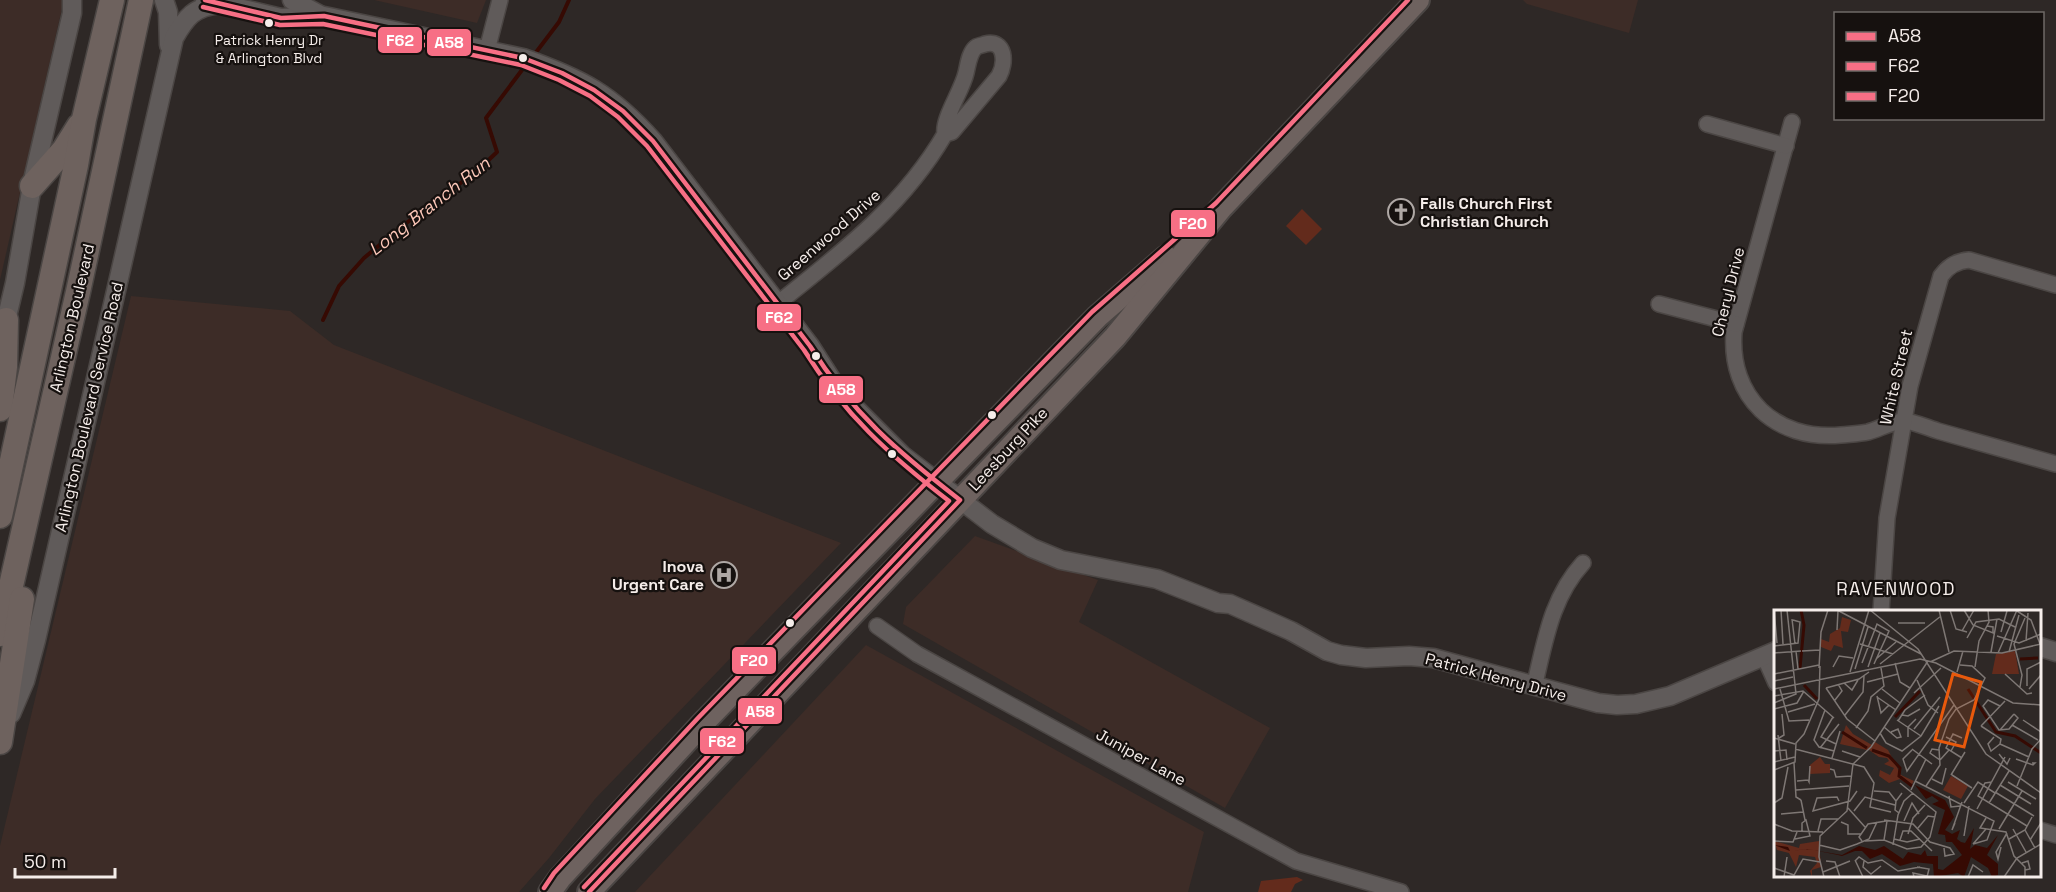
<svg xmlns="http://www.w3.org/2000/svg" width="2056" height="892" font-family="'Space Grotesk',sans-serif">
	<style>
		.built { fill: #3d2c27 }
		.green { fill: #632b1c }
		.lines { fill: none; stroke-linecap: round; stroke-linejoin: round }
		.stream { stroke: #360a03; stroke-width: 4 }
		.minor-casing { stroke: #4b4644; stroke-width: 18 }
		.tertiary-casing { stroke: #4b4644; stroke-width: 21 }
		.primary-casing { stroke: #4b4644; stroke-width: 26 }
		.trunk-casing { stroke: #4b4644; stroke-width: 27 }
		.minor { stroke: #605b5a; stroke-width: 15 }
		.tertiary { stroke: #605b5a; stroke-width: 18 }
		.primary { stroke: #6e625f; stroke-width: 22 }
		.trunk { stroke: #6e625e; stroke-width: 24 }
		.bus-1-casing { stroke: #16110f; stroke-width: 9 }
		.bus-2-casing { stroke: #16110f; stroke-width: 9 }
		.bus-3-casing { stroke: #16110f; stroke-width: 9 }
		.bus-1 { stroke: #f76f85; stroke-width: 4.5 }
		.bus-2 { stroke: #f76f85; stroke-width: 4.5 }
		.bus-3 { stroke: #f76f85; stroke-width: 4.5 }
		.bus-dot { fill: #f5edea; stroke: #16110f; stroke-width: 2 }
		.labels { text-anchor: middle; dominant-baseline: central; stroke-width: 4.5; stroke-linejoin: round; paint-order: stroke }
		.bus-label { font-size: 14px; fill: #f5edea; stroke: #16110f }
		.poi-label { font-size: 16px; font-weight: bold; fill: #f5edea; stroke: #16110f; text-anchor: start }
		.street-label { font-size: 16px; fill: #f5edea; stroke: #16110f }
		.water-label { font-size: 18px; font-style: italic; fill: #fcc7b8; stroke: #16110f }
		.neighbourhood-label { font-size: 18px; letter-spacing: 1.5px; fill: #f5edea; stroke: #16110f }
		.inset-river { fill: none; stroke: #360a03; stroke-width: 3 }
		.inset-road { fill: none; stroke: #7e7774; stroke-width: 1.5 }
		.view { fill: #e8590c; fill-opacity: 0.15; stroke: #e8590c; stroke-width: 3 }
		.inset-edge { fill: none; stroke: #f5edea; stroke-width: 3 }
		.line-badge { stroke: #16110f; stroke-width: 2 }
		.badge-label { font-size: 16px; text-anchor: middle; font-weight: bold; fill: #fff }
	</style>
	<rect width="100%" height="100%" fill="#2e2826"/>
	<g class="built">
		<path d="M0,0h64l-64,280z"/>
		<path d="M374,0h112l-9,23z"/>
		<path d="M1523,0h115l-9,33 -102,-29z"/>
		<path d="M131,296l159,15 44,34 507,198 -246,256 -46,59 -30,34h-519v-46z"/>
		<path d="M975,536l123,44 -19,42 191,106 -45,80 -322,-184 3,-17z"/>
		<path d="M866,645l338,187 -16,60h-553z"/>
	</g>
	<g class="green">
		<path d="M1302,209l20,20 -16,16 -20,-19z"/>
		<path d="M1297,877l6,3 -8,4 -4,8h-33l3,-11z"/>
	</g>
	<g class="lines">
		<g class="stream">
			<path d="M534,55l25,-33 10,-22"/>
			<path d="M323,320l16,-34 25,-28 41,-34 72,-53 20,-19 -11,-34 39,-52"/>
		</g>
		<defs>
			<g id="minor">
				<path d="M487,50l13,-50"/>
				<path d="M1792,122l-58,210c-5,65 41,109 107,103 9,-1 18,-1 27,-3 11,-3 23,-10 35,-11 10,0 25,7 35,10 39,11 79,22 118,33"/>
				<path d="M1707,124l79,22"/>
				<path d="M777,304c64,-51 126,-98 168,-170l7,-2 47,-56c7,-13 7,-37 -14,-32 -2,1 -8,2 -9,3 -7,6 -8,18 -10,26 -4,18 -24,46 -21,61"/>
				<path d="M1659,304l77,20"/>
				<path d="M1881,612l6,-94 23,-132 31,-110c7,-10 16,-15 28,-16l87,25"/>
				<path d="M877,626l40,28 379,207 105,31"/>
				<path d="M1764,656l12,27"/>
				<path d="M1534,687c11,-45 17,-89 49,-124"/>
				<path d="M2040,830l16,5"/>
			</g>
			<g id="tertiary">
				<path d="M164,0l4,12 1,33"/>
				<path d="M205,0l76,18 43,-2 199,42c59,21 88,36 130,83l157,205 23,36 23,27 46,46 90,69 40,24 29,12 96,19 61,24 12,1 61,27 36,20 14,4 25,3 43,-2 24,2 165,45 19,2 19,-1 34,-8 106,-45"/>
				<path d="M292,0l30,16"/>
				<path d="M3,333l12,-50 18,-103 39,-167v-13"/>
				<path d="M2040,647l16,5"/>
				<path d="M11,714l14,-33 11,-41 138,-602c12,-21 20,-31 45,-34"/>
			</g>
			<g id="primary">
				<path d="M550,892l10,-14 143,-155 394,-406 69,-60"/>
				<path d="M589,892l526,-555 106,-129 197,-208"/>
			</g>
			<g id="trunk">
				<path d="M32,186l32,-36 15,-24"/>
				<path d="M0,409l5,-42 1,-47"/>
				<path d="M0,516l76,-351 8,-46 28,-119"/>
				<path d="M0,634l78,-342 63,-292"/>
				<path d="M0,742l22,-143"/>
			</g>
		</defs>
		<use href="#minor" class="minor-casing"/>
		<use href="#tertiary" class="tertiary-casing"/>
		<use href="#primary" class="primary-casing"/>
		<use href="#trunk" class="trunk-casing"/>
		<use href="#minor" class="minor"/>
		<use href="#tertiary" class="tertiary"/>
		<use href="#primary" class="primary"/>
		<use href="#trunk" class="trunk"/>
		<defs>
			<path id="bus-1" d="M205,0l76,18 43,-2 199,42 39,15 32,17 29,21 30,30 157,205c42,67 88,106 150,154l-371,392"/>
			<path id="bus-2" d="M203,7l77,18 43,-1 198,41 38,15 31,16 28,21 29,29 157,204c40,64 85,105 145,151l-365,386"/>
			<path id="bus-3" d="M544,888l10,-15 144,-155 394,-406 124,-109 192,-203"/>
		</defs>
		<use href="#bus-1" class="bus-1-casing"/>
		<use href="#bus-2" class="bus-2-casing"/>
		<use href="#bus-3" class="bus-3-casing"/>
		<use href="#bus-1" class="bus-1"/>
		<use href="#bus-2" class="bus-2"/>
		<use href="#bus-3" class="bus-3"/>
	</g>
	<defs>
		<symbol id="church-ring" viewBox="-11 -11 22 22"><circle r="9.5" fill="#16110f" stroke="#afa8a5" stroke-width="1.5"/><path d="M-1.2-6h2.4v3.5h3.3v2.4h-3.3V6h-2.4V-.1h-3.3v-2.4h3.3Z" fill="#afa8a5"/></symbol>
		<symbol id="hospital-ring" viewBox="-11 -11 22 22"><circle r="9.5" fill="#16110f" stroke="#afa8a5" stroke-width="1.5"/><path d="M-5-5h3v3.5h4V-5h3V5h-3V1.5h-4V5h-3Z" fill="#afa8a5"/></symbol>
	</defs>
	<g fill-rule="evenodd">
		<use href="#church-ring" x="1386" y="197" width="30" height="30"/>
		<use href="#hospital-ring" x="709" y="560" width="30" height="30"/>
	</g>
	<g class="bus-dot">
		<circle cx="269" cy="23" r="5"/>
		<circle cx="523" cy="58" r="5"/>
		<circle cx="816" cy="356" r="5"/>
		<circle cx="992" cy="415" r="5"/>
		<circle cx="892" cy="454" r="5"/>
		<circle cx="790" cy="623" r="5"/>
	</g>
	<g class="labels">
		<g class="bus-label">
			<text x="269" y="40">Patrick Henry Dr<tspan x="269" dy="18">&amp; Arlington Blvd</tspan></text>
		</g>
		<g class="poi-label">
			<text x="1420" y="203">Falls Church First<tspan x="1420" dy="18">Christian Church</tspan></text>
			<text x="704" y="566" text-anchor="end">Inova<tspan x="704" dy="18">Urgent Care</tspan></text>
		</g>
		<g class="street-label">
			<text transform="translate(829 235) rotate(-41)">Greenwood Drive</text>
			<text transform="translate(1728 292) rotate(-76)">Cheryl Drive</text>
			<text transform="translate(72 318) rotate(-77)">Arlington Boulevard</text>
			<text transform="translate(1896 377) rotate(-77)">White Street</text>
			<text transform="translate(89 407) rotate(-77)">Arlington Boulevard Service Road</text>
			<text transform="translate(1008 449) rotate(-47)">Leesburg Pike</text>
			<text transform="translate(1496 677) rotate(15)">Patrick Henry Drive</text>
			<text transform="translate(1141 757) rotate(29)">Juniper Lane</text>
		</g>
		<g class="water-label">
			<text transform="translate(429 206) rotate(-38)">Long Branch Run</text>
		</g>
		<g class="neighbourhood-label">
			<text x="1896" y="588">RAVENWOOD</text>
		</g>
	</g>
	<g transform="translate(1774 610)">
		<rect width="267" height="267" fill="#2e2826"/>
		<path d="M68,7l9,3 -3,12 -7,-1 2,17 -9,-3 -3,6 -10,-4v-8l8,3 1,-8 10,-6zM241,41l4,23h-27l4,-20zM72,115l7,9 19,11 -5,5 -27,-6zM101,132l13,8 13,25 13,6 -3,5 -11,-7 -11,4 -10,-7 1,-6 10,5 4,-7 -10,-4 5,-3 -2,-3 -8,-1 -10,-7zM46,147l5,7h5v9l-21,1 1,-9zM177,166l17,10 -7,13 -18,-9zM0,231l25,7 1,-4 19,-3 2,26 -9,3v7l-2,-6 7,-8 -2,-6 -16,-2 -3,12 -7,-14 -12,-3z" fill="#632b1c"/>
		<path d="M141,175l30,15 9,17 -9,13 7,4 8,-4 -3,9 4,3 4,1 9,-15 -4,21 5,-4 12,3 11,-13 -11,20 11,9v11l-6,2 -4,-9 -17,-11 -7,20 -6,-4 -24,4 -1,-13 -19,-2 -14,4 -18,-12 -12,5 -8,-8h-7l-13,5 -4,-1 -30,-6 -18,2 -16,-6 14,2 2,4 17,-2 35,6 17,-9 16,4 9,-4 19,13 5,-7 13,3 4,-5 2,6h11v13l5,1 19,-15 -10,-13h-6l-1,-7 -7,-1 7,-24 -13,-6 7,-3 -7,-5 -6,3z" fill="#360a03"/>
		<path class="inset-river" d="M246,49l18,-1M26,58l4,-43 -3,-15M30,75l13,14M194,79l28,43 19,4 26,17M121,107l25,-26M68,122l25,16M98,140l17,6 11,12 -1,8 13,10"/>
		<path class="inset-road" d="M0,0l3,33M7,0l2,34M63,0l84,44M96,0l48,39 68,105 55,39M165,0l10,42M176,0l6,19 11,3M190,0l9,15 20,8v-6l-6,-1M243,1l14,9 9,24M18,9l3,25M124,13h27M63,20l1,-19M188,21l12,-21M227,22l6,-21M223,26l22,7 22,-9M193,28l9,-16 23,-3 16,8M252,31l2,-28M86,34l33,10M0,36l24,-3 2,-21 -7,-2M22,41l2,18M28,41l18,-1M217,42l6,-33M235,42l10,-37M0,43l27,-2M224,43l19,-43M102,49l20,-17M156,52l24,-11 48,2 39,-9M88,53l15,-39 12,7 -15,33M121,53l5,19 10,6M106,54l61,-48M59,57l6,-11 14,2M94,57l12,-34M201,57l4,-26 10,-19 -1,-12M45,58l2,-36 7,-22M81,59l13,-42M76,62l19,-62M183,62l6,-21M0,64l45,-9M231,64l22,20 5,-1M143,70l11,25 10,8M0,71l19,-4M93,72l31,-8M70,73l8,7 6,-10M253,76v-17l14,-7M246,77l2,-12 -8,-31 11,-26M52,78l21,31 28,22M52,78l33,-9 10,-7M0,79l146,-30 16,4 77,40 28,2M6,79l9,32 20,-1M108,79l18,14M255,79l12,-14M140,83l27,-25M0,86l29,-5 31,27M103,86l4,17 8,-8M103,87l19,13M61,90l7,-9 -4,-7M0,93l22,-9 -9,-84M226,96l-12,-6 -5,6 16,24 10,-1 9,-11 -4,-4M0,99l23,-6 7,-12M51,100l-11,30 5,7 15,4M14,102l27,-8M71,105l18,-23 1,-16M128,105l6,1 12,-7M59,107l-12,20 15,7M123,110l24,16M249,110l18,12M124,111l7,-11 20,-15M238,115l26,15M207,116l20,13 -1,5 29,13M207,116l24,-25M110,117l13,11 4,-1 -3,-8 -7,3M82,118l12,-17 3,-14 13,-11 -3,-18M140,119l26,-32M226,120l14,-16M106,123l6,10 16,8 19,-15 18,-30M4,125l3,26M134,127v-10l8,-8M172,127l10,5 -5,9M220,127l-6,7 3,7 9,-7M0,128l21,6M5,128l5,-3 -2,-21M46,138l19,-24M21,139l69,18 10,16 -4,24 21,5M138,139l20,15M138,140l-9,9 4,12 47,-66M165,140l-7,-1 -2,4 10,7 9,-10M0,141l12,-1 1,10M68,141l18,6M225,144l8,10 3,-6M58,148l8,-27M188,148l-16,-10 7,-14 9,4M242,149l17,6 2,-2h-3M0,152l21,-5M20,153l2,34 5,3M56,159l4,1 2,7 15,-1M0,160l21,-8 1,-19 8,-9 15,-35 1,-33M177,165l14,-23M178,165l20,13M158,169l10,5 4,-16M23,171l11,-1 1,2 1,-16M141,171l79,40 -7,19 -14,4M218,172l-7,1 -7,13 49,30M234,172l28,17M226,175l31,19M152,176l14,-21 -1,-17 10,-29 7,-10 18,-9 11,-22 -13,-12 -12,-1M243,176l15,-37 9,-10M22,180l53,-4M137,180l15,-31M100,181l15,1 7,9M221,182l39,24M175,186l2,11 9,-1M27,190l4,20M65,191l-2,-4 -20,1 -4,13 37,-10 7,-10M0,193l8,-5 6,-31M190,193l14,-21 17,11M215,193l20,-32M74,198l17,19M203,199l28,-52M80,201l11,-14 30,8M125,203l-4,-3 1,-9 6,-8M7,204l22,-2M212,208l-6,10 26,4 8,24 11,11v10M110,210l29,4 17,18 20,6 4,6 -9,2 -1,-8M130,211l8,-18 7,11M67,212l7,3v9h13M181,213l-3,7 10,-28M0,214l18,7 31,1M144,218l10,-12 7,1M225,219l23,-38M239,219l13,23M251,220l10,18M44,221l3,-12h17M134,224l5,-16 12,-13M190,226l5,-30M21,229l15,-3 -4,-16 -4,3v8M120,229l13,3 13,-3M235,229l16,-9 7,-13M110,230l3,-19M126,230l3,-9h8l21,20M256,230l11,-17M0,231l19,1 4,-10M88,231l-3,-4 9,-13 18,-3M91,231l19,-1 23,9 14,-2 9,-10 6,-25 -36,-29M199,234l13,-15M45,235l21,5 17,-6 12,-5 8,-17M119,235l5,-30 6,-14 9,-8M227,237l-3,12 -2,-7 11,-19M81,250l8,17M52,251l9,1 5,15M81,251l4,-4 9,6 14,-3 16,11 22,-4M90,251l-1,6 8,7 10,-8M248,253l6,-2 2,8 -5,1M143,257l12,2 -2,8M0,258l20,7 9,-16 17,3M49,262l27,-11M10,267l3,-20M50,267l-5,-20 1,-21 27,-25 6,-47 18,-17 57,-86M140,267l-1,-4 14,3M194,267l5,-12 10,7M230,267l13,-19 24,-14"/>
		<path class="view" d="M179,64l28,8 -17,65 -29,-7z"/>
		<rect width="267" height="267" class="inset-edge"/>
	</g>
	<g class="line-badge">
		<rect x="377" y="26" width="46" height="28" rx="6" fill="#f76f85"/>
		<rect x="426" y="28" width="46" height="29" rx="6" fill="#f76f85"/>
		<rect x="1170" y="209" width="46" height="29" rx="6" fill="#f76f85"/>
		<rect x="756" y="303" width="46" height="29" rx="6" fill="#f76f85"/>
		<rect x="818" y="375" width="46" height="29" rx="6" fill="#f76f85"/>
		<rect x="731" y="646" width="46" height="29" rx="6" fill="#f76f85"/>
		<rect x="737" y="697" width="46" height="28" rx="6" fill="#f76f85"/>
		<rect x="699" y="727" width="46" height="28" rx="6" fill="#f76f85"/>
	</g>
	<g class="badge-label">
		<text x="400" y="46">F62</text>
		<text x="449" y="48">A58</text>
		<text x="1193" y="229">F20</text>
		<text x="779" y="323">F62</text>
		<text x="841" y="395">A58</text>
		<text x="754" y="666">F20</text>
		<text x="760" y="717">A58</text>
		<text x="722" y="747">F62</text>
	</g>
	<rect x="1834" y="12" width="210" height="108" fill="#16110f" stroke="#6f6967" stroke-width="1.5"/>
	<rect x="1846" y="32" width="30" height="9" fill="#f76f85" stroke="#6f6967" stroke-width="1.5"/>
	<text x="1888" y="42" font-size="18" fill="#f5edea">A58</text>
	<rect x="1846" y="62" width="30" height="9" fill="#f76f85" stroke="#6f6967" stroke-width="1.5"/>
	<text x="1888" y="72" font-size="18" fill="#f5edea">F62</text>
	<rect x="1846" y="92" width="30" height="9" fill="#f76f85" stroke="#6f6967" stroke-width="1.5"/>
	<text x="1888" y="102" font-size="18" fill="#f5edea">F20</text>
	<path d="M15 868v9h100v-9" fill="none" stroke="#f5edea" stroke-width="3"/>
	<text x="24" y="868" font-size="18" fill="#f5edea" stroke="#16110f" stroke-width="4.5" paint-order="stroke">50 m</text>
</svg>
